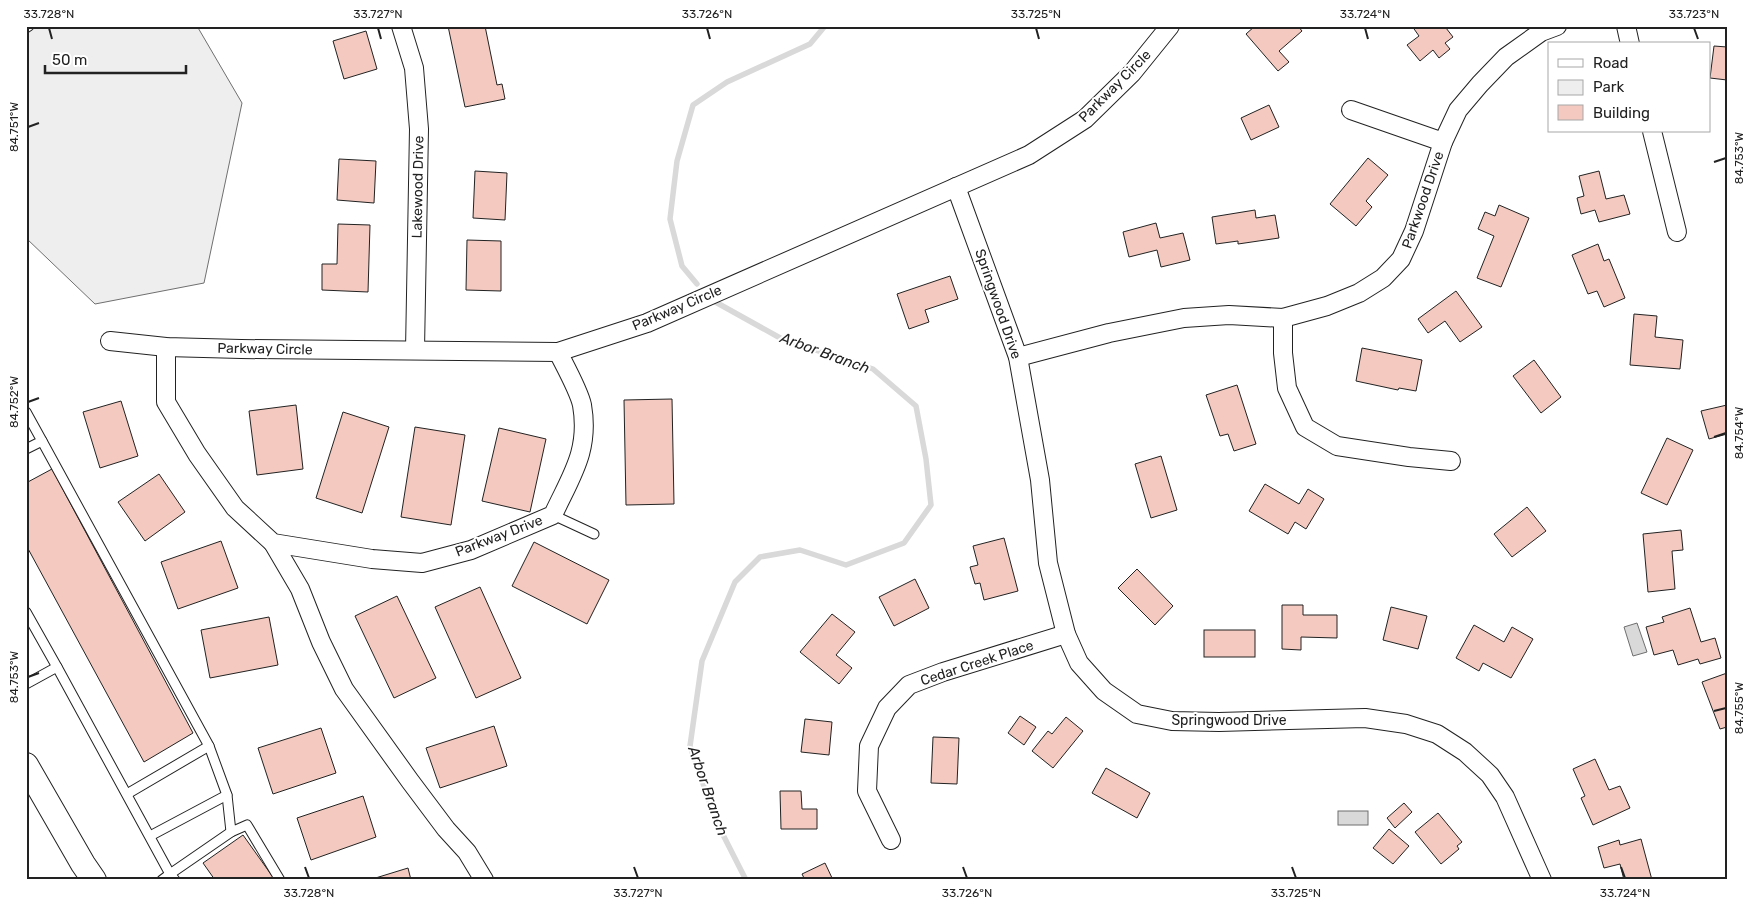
<svg xmlns="http://www.w3.org/2000/svg" width="1753" height="906" font-family="Rubik,sans-serif">
	<style>
		.green { fill: #eee; stroke: #6f6f6f }
		.water { fill: #d9d9d9; stroke: #6f6f6f }
		.lines { fill: none; stroke-linecap: round; stroke-linejoin: round }
		.stream { stroke: #d9d9d9; stroke-width: 5.5 }
		.building { fill: #f3c9c0; stroke: #222 }
		.service-casing { stroke: #222; stroke-width: 11 }
		.minor-casing { stroke: #222; stroke-width: 20 }
		.secondary-casing { stroke: #222; stroke-width: 26 }
		.service { stroke: #fff; stroke-width: 9 }
		.minor { stroke: #fff; stroke-width: 18 }
		.secondary { stroke: #fff; stroke-width: 24 }
		.ticks { fill: none; stroke: #222; stroke-width: 2 }
		.labels { text-anchor: middle; dominant-baseline: central; stroke-width: 4; stroke-linejoin: round; paint-order: stroke }
		.street-label { font-size: 14px; fill: #222; stroke: #fff }
		.water-label { font-size: 15px; font-style: italic; fill: #222; stroke: #fff }
		.neatline { fill: none; stroke: #222; stroke-width: 2 }
		.ticks-label { font-size: 12px; text-anchor: middle; fill: #222 }
	</style>
	<rect width="100%" height="100%" fill="#fff"/>
	<path class="green" d="M29,26h168l45,77 -38,180 -109,21 -69,-66v-210z"/>
	<g class="water">
		<path d="M1637,623l10,29 -14,4 -9,-29z"/>
		<rect x="1338" y="811" width="30" height="14"/>
	</g>
	<g class="lines">
		<g class="stream">
			<path d="M697,284l-15,-18 -12,-47 7,-58 16,-56 34,-23 83,-38 15,-18"/>
			<path d="M710,299l72,40 91,30 43,37 10,53 5,46 -27,38 -58,22 -46,-15 -40,7 -25,25 -33,79 -12,85 26,75 30,59"/>
		</g>
	</g>
	<g class="building">
		<path d="M448,26h37l12,59 5,-1 3,15 -40,8z"/>
		<path d="M1255,26h43l4,5 -23,20 10,11 -11,9 -32,-37z"/>
		<path d="M1448,26l-2,2 7,9 -8,6 5,6 -11,9 -6,-8 -13,11 -13,-16 12,-9 -7,-10z"/>
		<path d="M366,31l11,38 -33,10 -11,-38z"/>
		<path d="M1714,46l13,1v33l-17,-2z"/>
		<path d="M1269,105l10,22 -28,13 -10,-22z"/>
		<path d="M1368,158l20,17 -22,26 6,6 -16,19 -26,-22z"/>
		<path d="M339,159l37,2 -2,42 -37,-3z"/>
		<path d="M475,171l32,2 -2,47 -32,-2z"/>
		<path d="M1599,171l7,28 18,-4 6,19 -31,8 -4,-12 -14,4 -4,-16 7,-2 -5,-20z"/>
		<path d="M1499,205l30,13 -28,69 -24,-9 17,-42 -16,-7 7,-17 10,4z"/>
		<path d="M1255,210l1,8 19,-3 4,23 -41,6v-3l-22,3 -4,-27z"/>
		<path d="M1156,223l4,15 23,-5 7,27 -29,7 -4,-17 -28,7 -6,-25z"/>
		<path d="M338,224l32,1 -2,67 -46,-2v-26h15z"/>
		<path d="M467,240l34,1v50l-35,-1z"/>
		<path d="M1598,244l6,17 5,-2 16,39 -21,9 -7,-16 -9,3 -16,-39z"/>
		<path d="M950,276l8,23 -33,11 4,12 -20,7 -12,-35z"/>
		<path d="M1456,291l26,36 -22,15 -15,-21 -17,12 -10,-14z"/>
		<path d="M1634,314l23,2 -2,21 28,3 -3,29 -50,-4z"/>
		<path d="M1362,348l60,12 -6,31 -17,-3 -1,2 -42,-9z"/>
		<path d="M1534,360l27,37 -20,16 -28,-37z"/>
		<path d="M1237,385l19,59 -22,7 -6,-17 -8,2 -14,-41z"/>
		<path d="M672,399l2,105 -48,1 -2,-105z"/>
		<path d="M121,401l17,55 -38,12 -17,-56z"/>
		<path d="M296,405l7,64 -46,6 -8,-64z"/>
		<path d="M1727,405v29l-18,5 -8,-28z"/>
		<path d="M343,412l46,15 -27,86 -46,-15z"/>
		<path d="M415,427l50,8 -14,90 -50,-8z"/>
		<path d="M499,428l47,11 -16,73 -48,-11z"/>
		<path d="M1667,438l26,12 -26,55 -26,-12z"/>
		<path d="M1161,456l16,54 -26,8 -16,-54z"/>
		<path d="M52,469l141,264 -49,29 -118,-217v-62z"/>
		<path d="M159,474l26,38 -40,29 -27,-39z"/>
		<path d="M1265,484l34,20 9,-15 16,10 -18,30 -11,-7 -7,12 -39,-23z"/>
		<path d="M1527,507l19,24 -34,26 -18,-23z"/>
		<path d="M1681,530l2,20 -11,1 3,38 -27,3 -5,-58z"/>
		<path d="M1004,538l14,53 -34,9 -4,-17 -5,1 -5,-17 8,-2 -5,-19z"/>
		<path d="M221,541l17,47 -60,21 -17,-47z"/>
		<path d="M534,542l75,38 -22,44 -75,-38z"/>
		<path d="M1137,569l36,37 -18,19 -37,-37z"/>
		<path d="M915,579l14,29 -35,18 -15,-29z"/>
		<path d="M480,587l41,91 -45,20 -41,-91z"/>
		<path d="M397,596l39,82 -42,20 -39,-82z"/>
		<path d="M1282,605h21v10h34v23l-36,-1v13l-19,-1z"/>
		<path d="M1391,607l36,9 -9,33 -35,-9z"/>
		<path d="M1690,608l11,34 14,-4 6,20 -21,6 -2,-5 -20,6 -5,-15 -19,5 -8,-28 18,-5 -2,-5z"/>
		<path d="M832,614l23,18 -19,23 16,13 -13,16 -39,-32z"/>
		<path d="M269,617l9,48 -68,13 -9,-48z"/>
		<path d="M1474,625l30,17 8,-15 21,12 -22,39 -28,-15 -4,8 -23,-13z"/>
		<rect x="1204" y="630" width="51" height="27"/>
		<path d="M1727,673v54l-7,2 -18,-47z"/>
		<path d="M1020,716l16,11 -12,18 -16,-12z"/>
		<path d="M1066,717l17,14 -30,37 -21,-17 16,-20 4,3z"/>
		<path d="M805,719l27,3 -3,33 -28,-3z"/>
		<path d="M494,726l13,40 -67,22 -14,-40z"/>
		<path d="M321,728l15,45 -63,21 -15,-46z"/>
		<path d="M933,737l26,1 -2,46 -26,-1z"/>
		<path d="M1595,759l14,31 11,-4 10,22 -37,17 -12,-27 4,-2 -12,-27z"/>
		<path d="M1106,768l44,25 -13,25 -45,-25z"/>
		<path d="M780,791h21l1,18h15v20h-36z"/>
		<path d="M363,796l13,41 -65,23 -14,-42z"/>
		<path d="M1404,803l8,9 -17,16 -8,-10z"/>
		<path d="M1438,813l24,29 -5,4 2,3 -18,15 -26,-32z"/>
		<path d="M1389,829l20,17 -16,18 -20,-16z"/>
		<path d="M243,835l32,45h-60l-12,-17z"/>
		<path d="M1641,839l11,41h-28l-4,-16 -16,4 -6,-21 21,-7 1,5z"/>
		<path d="M825,863l8,17h-28l-3,-6z"/>
		<path d="M408,868l3,12h-42z"/>
	</g>
	<g class="lines">
		<defs>
			<g id="service">
				<path d="M26,28l3,-2"/>
				<path d="M26,412l16,29 -16,8"/>
				<path d="M42,441l167,305 18,49 4,37 16,-7 33,55"/>
				<path d="M553,515l41,19"/>
				<path d="M26,612l31,55"/>
				<path d="M26,684l31,-17 113,207 61,-42"/>
				<path d="M127,794l82,-48"/>
				<path d="M150,836l77,-41"/>
				<path d="M162,880l8,-6 5,6"/>
			</g>
			<g id="minor">
				<path d="M401,26l13,42 5,61 -4,221"/>
				<path d="M1626,26l4,18"/>
				<path d="M1351,110l92,32"/>
				<path d="M1652,131l25,101"/>
				<path d="M956,187l62,170 22,123 8,83 18,71 13,29 25,28 33,23 35,7 47,1 146,-4 41,6 31,10 28,18 25,23 15,22 37,83"/>
				<path d="M1283,318v35l4,35 18,39 32,19 72,11 42,4"/>
				<path d="M110,341l56,6 75,2 317,3 89,-29 382,-168 56,-36 47,-46 38,-47"/>
				<path d="M166,347v55l31,52 38,54 38,35 99,16 50,4 49,-13 82,-35c18,-39 37,-64 29,-110 -3,-14 -17,-39 -24,-53"/>
				<path d="M1018,357l91,-24 75,-15 45,-3 54,3 44,-12 32,-13 24,-15 18,-19 13,-28 29,-89 15,-32 22,-26 26,-27 35,-25 16,-6"/>
				<path d="M273,543l27,46 21,53 23,47 66,92 36,48 21,23 17,28"/>
				<path d="M891,840l-24,-49 2,-45 18,-38 22,-23 34,-13 123,-38"/>
			</g>
			<path id="secondary" d="M26,765l57,99 11,16"/>
		</defs>
		<use href="#service" class="service-casing"/>
		<use href="#minor" class="minor-casing"/>
		<use href="#secondary" class="secondary-casing"/>
		<use href="#service" class="service"/>
		<use href="#minor" class="minor"/>
		<use href="#secondary" class="secondary"/>
	</g>
	<path class="ticks" d="M49,28l3,11M378,28l3,11M707,28l3,11M1036,28l3,11M1365,28l3,11M1694,28l4,11M28,127l11,-4M1714,162l12,-4M28,402l11,-4M1714,437l12,-4M28,677l11,-4M1714,711l12,-3M305,867l4,11M634,867l4,11M963,867l4,11M1292,867l4,11M1621,867l4,11"/>
	<g class="labels">
		<g class="street-label">
			<text transform="translate(1115 86) rotate(-45)">Parkway Circle</text>
			<text transform="translate(418 187) rotate(-89)">Lakewood Drive</text>
			<text transform="translate(1423 200) rotate(-71)">Parkwood Drive</text>
			<text transform="translate(998 304) rotate(71)">Springwood Drive</text>
			<text transform="translate(677 308) rotate(-23)">Parkway Circle</text>
			<text transform="translate(265 349) rotate(1)">Parkway Circle</text>
			<text transform="translate(499 536) rotate(-21)">Parkway Drive</text>
			<text transform="translate(977 663) rotate(-18)">Cedar Creek Place</text>
			<text x="1229" y="720">Springwood Drive</text>
		</g>
		<g class="water-label">
			<text transform="translate(825 353) rotate(20)">Arbor Branch</text>
			<text transform="translate(708 791) rotate(71)">Arbor Branch</text>
		</g>
	</g>
	<rect width="1753" height="906" fill="none" stroke="#ffffff" stroke-width="55"/>
	<rect x="1548" y="42" width="162" height="90" fill="#ffffff" stroke="#a7a7a7"/>
	<rect x="1558" y="59" width="25" height="8" fill="#ffffff" stroke="#a7a7a7"/>
	<text x="1593" y="68" font-size="15" fill="#222222">Road</text>
	<rect x="1558" y="80" width="25" height="15" fill="#eeeeee" stroke="#a7a7a7"/>
	<text x="1593" y="92" font-size="15" fill="#222222">Park</text>
	<rect x="1558" y="105" width="25" height="15" fill="#f3c9c0" stroke="#a7a7a7"/>
	<text x="1593" y="118" font-size="15" fill="#222222">Building</text>
	<path d="M45 65v8h141v-8" fill="none" stroke="#222222" stroke-width="2.5"/>
	<text x="52" y="65" font-size="15" fill="#222222" stroke="#ffffff" stroke-width="4" paint-order="stroke">50 m</text>
	<rect x="28" y="28" width="1698" height="850" class="neatline"/>
	<g class="ticks-label">
		<text x="49" y="18">33.728°N</text>
		<text x="378" y="18">33.727°N</text>
		<text x="707" y="18">33.726°N</text>
		<text x="1036" y="18">33.725°N</text>
		<text x="1365" y="18">33.724°N</text>
		<text x="1694" y="18">33.723°N</text>
		<text transform="translate(14 127) rotate(-90)" y="4">84.751°W</text>
		<text transform="translate(1739 158) rotate(-90)" y="4">84.753°W</text>
		<text transform="translate(14 402) rotate(-90)" y="4">84.752°W</text>
		<text transform="translate(1739 433) rotate(-90)" y="4">84.754°W</text>
		<text transform="translate(14 677) rotate(-90)" y="4">84.753°W</text>
		<text transform="translate(1739 708) rotate(-90)" y="4">84.755°W</text>
		<text x="309" y="897">33.728°N</text>
		<text x="638" y="897">33.727°N</text>
		<text x="967" y="897">33.726°N</text>
		<text x="1296" y="897">33.725°N</text>
		<text x="1625" y="897">33.724°N</text>
	</g>
</svg>
